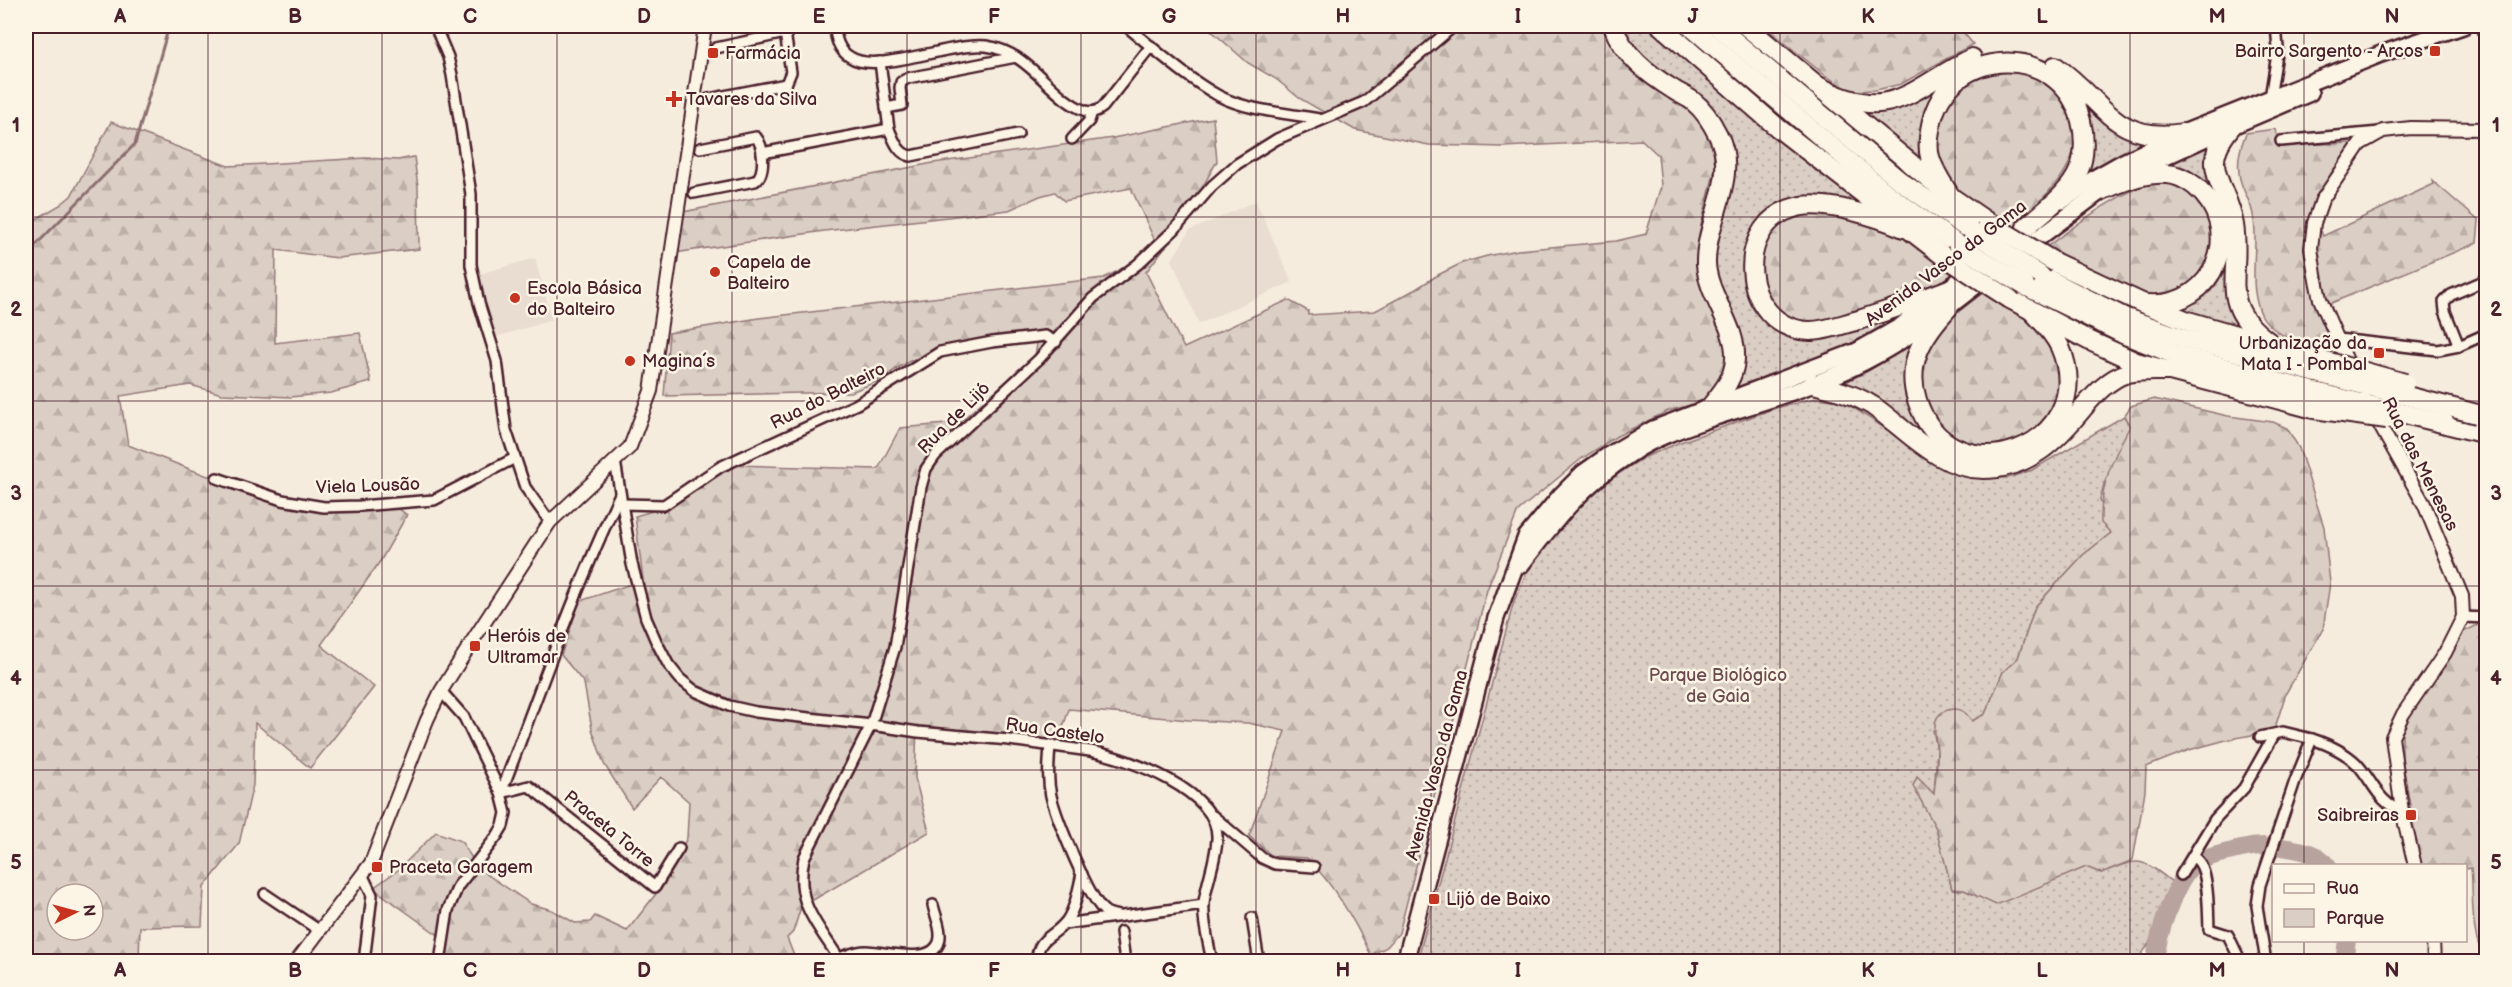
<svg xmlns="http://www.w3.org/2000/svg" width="2512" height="987" font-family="'Balsamiq Sans',sans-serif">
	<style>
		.built { fill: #e8ddd0 }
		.green { fill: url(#green-dots); stroke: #927678; stroke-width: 1.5 }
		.forest { fill: url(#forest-firs); stroke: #927678; stroke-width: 1.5; fill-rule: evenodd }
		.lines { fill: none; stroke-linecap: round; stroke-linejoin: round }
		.stream { stroke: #8c6e70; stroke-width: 3 }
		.river { stroke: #b8a39e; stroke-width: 18 }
		.minor-casing { stroke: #4a1f2b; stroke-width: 14 }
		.tertiary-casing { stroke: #4a1f2b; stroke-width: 16 }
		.primary-casing { stroke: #4a1f2b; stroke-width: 20 }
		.motorway-casing { stroke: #4a1f2b; stroke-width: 22 }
		.minor { stroke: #fcf5e5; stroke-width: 9 }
		.tertiary { stroke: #fcf5e5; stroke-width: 12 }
		.primary { stroke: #fcf5e5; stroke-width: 15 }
		.motorway { stroke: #fcf5e5; stroke-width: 18 }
		.motorway-bridge-casing { stroke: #4a1f2b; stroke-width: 22; stroke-linecap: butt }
		.motorway-bridge { stroke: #fcf5e5; stroke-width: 18 }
		.grid { fill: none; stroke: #4a1f2b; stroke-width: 1.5; stroke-opacity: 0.55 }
		.poi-dot { fill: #c8321e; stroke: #fcf5e5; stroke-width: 2 }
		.labels { text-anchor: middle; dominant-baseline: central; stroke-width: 5; stroke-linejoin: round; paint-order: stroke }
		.poi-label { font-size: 18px; fill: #4a1f2b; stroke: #fcf5e5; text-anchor: start }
		.street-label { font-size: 18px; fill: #4a1f2b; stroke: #fcf5e5 }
		.park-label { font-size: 18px; fill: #6e4b51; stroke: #fcf5e5 }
		.neatline { fill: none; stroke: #4a1f2b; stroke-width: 2 }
		.grid-label { font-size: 20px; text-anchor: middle; font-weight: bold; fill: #4a1f2b }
	</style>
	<defs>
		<pattern id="green-dots" width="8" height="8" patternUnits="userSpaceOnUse" patternTransform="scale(1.5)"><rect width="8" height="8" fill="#dbcec4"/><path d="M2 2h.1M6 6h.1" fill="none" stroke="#bdb0a9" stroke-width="1.8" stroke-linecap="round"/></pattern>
		<pattern id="forest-firs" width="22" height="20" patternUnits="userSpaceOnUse" patternTransform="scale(1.5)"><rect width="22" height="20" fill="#dbcec4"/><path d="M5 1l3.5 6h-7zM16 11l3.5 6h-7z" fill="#bdb0a9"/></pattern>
	</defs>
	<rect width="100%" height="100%" fill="#f5ecde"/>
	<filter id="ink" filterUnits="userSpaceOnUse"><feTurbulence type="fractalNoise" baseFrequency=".0167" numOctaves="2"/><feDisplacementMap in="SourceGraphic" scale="12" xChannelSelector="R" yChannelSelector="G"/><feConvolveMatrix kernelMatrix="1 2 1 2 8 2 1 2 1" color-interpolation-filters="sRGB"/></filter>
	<g filter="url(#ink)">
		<g class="built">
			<path d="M1256,201l36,81 -93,42 -27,-64 17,-29z"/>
			<path d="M535,258l17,62 -56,17 -8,-22 -9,-41z"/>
		</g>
		<g class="green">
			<path d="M1619,26h31l222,184 -41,-8 -74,28 154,82 -49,31 -128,50 -19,-130 1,-19 17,-79 -90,-102z"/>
			<path d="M1947,81l-17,87 -78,-61z"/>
			<path d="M2078,88l73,53 -69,39z"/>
			<path d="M2215,142l28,189 -73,-22 22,-10 30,-87c-16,-35 -29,-37 -65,-46z"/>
			<path d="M1918,340l20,104 -79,-55 -15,-6 24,-12z"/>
			<path d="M1816,398l27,3 91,59 40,17 34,1 24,-8 92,-54 6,10 -26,58 -4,15 11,34 -28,22 -48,52 -17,51 -15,14 -18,42 -13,7 -39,9 4,20 -3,45 -17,-17 -4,8 23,42 16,61 12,1 32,14 90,-37 15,6c38,-15 38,-17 71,9 -15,28 -12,56 -37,79l-718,1 87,-324 10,-37 14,-31 34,-46 46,-44 35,-22 35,-15 98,-35z"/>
		</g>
		<g class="forest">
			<path d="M1206,26h401l95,87 12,36 1,20 -16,65 -2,30 25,67 8,32 -14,27 -14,12 -34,9 -51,25 -36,23 -63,52 -31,79 -88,343 -12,14 -16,8c-16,-34 -38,-71 -64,-97l-35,-2 -23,-20 36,-105 -37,-8 -59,-3 -120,-11 -10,31 -142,-12 -2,50 14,54 -128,75 -8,25 -6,6 9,23h-355l4,-21 -72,-52 25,-18 38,-38 25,9 18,28 52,35 21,6 23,13 15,-1 5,-6 32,15 28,-36 32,-57 2,-36 -28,-25 -29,31 -28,-44 -12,-35 -8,-46 -23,-28 19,-54 63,-21 -8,-64 28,-8 17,-8 52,-35 146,4 22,-41 58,-5 77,-66 3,-20 -102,13 -28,12 -32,20 -25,10 -187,4 5,-63 90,-15 345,-40 55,-28 -28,-62 -67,13 -9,-9 -15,4 -31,14 -185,21 -150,22 9,-41 250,-49 180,-25 100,-20 4,43 -37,66 -34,45 38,76 104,-48 20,11v4l67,-4 41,-22 22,-14 24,-12 25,-7 31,-6 98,-9 30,-7 15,-48 -3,-31 -16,-15 -139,7 -74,-2 -74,-15 -56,-32 -23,-19 -28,-16z"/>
			<path d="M1764,26h194l15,18 -72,40 -25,6 -26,1 -24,-15z"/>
			<path d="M1995,69c13,2 34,2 46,8 12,6 22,19 27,30 25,53 -20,89 -58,118l-20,-9 -29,-23 -14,-15 -9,-25 -1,-21 7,-24 27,-30z"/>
			<path d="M111,122l117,44 138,-8 32,2 16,-3 4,30 1,62 -81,9 -62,-8 -1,93 85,-10 11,49 -40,11 -41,4 -68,-3 -32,-9 -70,11 8,49 77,30 67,20 44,17h31l43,-10 17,13 -26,45 -60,85 53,42 -64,81 -55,-45 -2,62 -14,59 -35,43 -2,39 -62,1 -1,34h-113v-736l34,-20 11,-9zM57,894h36v36h-36z"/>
			<path d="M2275,129l4,16 79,-2 -46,65 11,28 111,-52 -1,-3 46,40 -2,22 -153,63 11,40c-12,-3 -25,0 -37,-3 -11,-4 -30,-16 -36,-27 -17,-33 0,-75 -11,-109 -4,-12 -11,-21 -12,-34 -2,-15 2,-27 7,-40z"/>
			<path d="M2158,181l31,9 16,19 9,24 -5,24 -10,19 -18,14 -20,5 -22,-1 -94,-46c36,-26 70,-55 113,-67z"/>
			<path d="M1812,213c25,3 54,5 77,16 24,12 44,29 64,46 -31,19 -67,27 -102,39 -10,3 -24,10 -35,10 -6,1 -17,-2 -22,-4 -37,-13 -46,-65 -19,-91 9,-10 25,-13 37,-16z"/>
			<path d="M1984,292l51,32 16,17 10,48 -8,22 -16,20 -23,14 -29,3 -21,-4 -19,-13 -13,-14 -10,-24 -1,-25 5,-24 13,-17z"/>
			<path d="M2154,399l74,17 45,6 14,6 12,20 25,79 6,56 -7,46 -37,64 -12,38 -44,8 -41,11 -43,17 -1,24 -12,69 -32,13 -15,-6 -90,38 -32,-15 -12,-1 -16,-61 -23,-42 4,-9 17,17c1,-14 4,-29 3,-43 -1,-16 -10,-39 16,-42 9,-1 14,5 19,12l13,-7 18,-42 15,-14 17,-51 48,-52 28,-22 -10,-10c-1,-38 11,-64 29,-97l-6,-10 7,-10z"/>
			<path d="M2486,621v339c-17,-25 -12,-62 -15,-92l-5,1v-3l-46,-1 -18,-107v-33l57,-91z"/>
		</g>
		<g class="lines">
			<path class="stream" d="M26,255l109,-111 34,-118"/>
			<g class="river">
				<path d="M2282,847c16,3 36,5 46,19"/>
				<path d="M2155,962c2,-24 20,-85 41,-99 11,-7 54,-17 67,-17"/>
				<path d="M2344,962l3,-22"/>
			</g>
			<defs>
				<g id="minor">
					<path d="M435,26l13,31 4,18 19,119v71l8,38 18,58 9,69 19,57 25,35"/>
					<path d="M834,26c2,12 4,24 16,31 26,18 101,-15 136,-11 45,6 64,52 100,65 6,2 12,0 17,-4l48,-61"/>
					<path d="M1126,26c30,24 59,51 93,70 29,15 68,17 100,23"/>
					<path d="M716,48l69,-15"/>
					<path d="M2270,98l8,-50 -2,-22"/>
					<path d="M708,99l78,-15 5,-12 -7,-46"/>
					<path d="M886,108l16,-3 -2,-17 1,-6 7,-4 108,-21"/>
					<path d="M889,129c5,11 9,25 22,27l107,-22"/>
					<path d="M1072,139l17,-18 3,-9"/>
					<path d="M2281,141l99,-9"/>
					<path d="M762,153l127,-24 -9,-67"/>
					<path d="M694,193l61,-12c11,-7 9,-35 1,-44l-56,11"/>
					<path d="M2338,339l100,11 21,-4 27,-12"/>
					<path d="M2459,346l-14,-35 -1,-9 7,-7 35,-15"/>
					<path d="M615,461l17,103 14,54 10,23 12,23 12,15 15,12 34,15 27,6 115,13 47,7 91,8 81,11c38,7 130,40 127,88 -1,21 -10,42 -13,63 -2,18 5,42 8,60"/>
					<path d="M217,478l65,22 42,7 36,-1 74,-6 81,-42"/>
					<path d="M622,504l42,1 56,-38 137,-63 83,-52 52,-10 53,-6 11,6"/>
					<path d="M2463,617l23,1"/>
					<path d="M2260,737l23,-5 29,7"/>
					<path d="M1050,745c-1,17 -3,34 1,51 5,20 39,107 55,116 3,2 9,3 13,4"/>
					<path d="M501,793c38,-100 73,-202 119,-299"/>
					<path d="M501,793l28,-7 126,101 24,-39"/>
					<path d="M1213,816l49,42 13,6 39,3"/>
					<path d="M2193,857c17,7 15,55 16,72l19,6 13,27h25"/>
					<path d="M2181,875l34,-56 29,-31 30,-53"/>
					<path d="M363,876l9,19 -8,67"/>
					<path d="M265,894l55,37"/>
					<path d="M1252,918l7,44"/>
					<path d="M1064,924l140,-19"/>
					<path d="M1121,932l4,30"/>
					<path d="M839,958c9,-3 17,-7 27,-7 17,0 72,17 74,-14 1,-10 -5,-22 -7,-32"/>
					<path d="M440,962l8,-52 10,-24 39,-50 6,-10 3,-13 -5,-20 -37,-76 -23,-26"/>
					<path d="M841,962c-23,-38 -47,-58 -37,-104l67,-133 24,-78 26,-160 5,-18 9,-13 104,-97 54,-61 45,-34 36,-34 38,-44 25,-22 40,-25 87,-37 90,-76"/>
					<path d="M1036,962c3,-26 13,-22 28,-38 11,-12 14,-34 18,-50"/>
					<path d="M2266,962l-9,-56 3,-21 35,-104 17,-42c15,5 33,13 45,25 16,17 21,39 45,47"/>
				</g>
				<g id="tertiary">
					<path d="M2482,26l4,8"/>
					<path d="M2351,370l-31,-71 -5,-24 -4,-27 3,-25 8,-23 38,-56 23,-13 28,-3 75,1"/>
					<path d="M2374,415l50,89 38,92 1,21 -18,36 -42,61 -11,23 10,74 13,55"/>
					<path d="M2433,940l1,22"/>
					<path d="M296,962l75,-99 56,-143 14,-29 34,-54 75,-115 80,-75 21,-56 54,-365"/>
				</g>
				<g id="primary">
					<path d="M2062,201l36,-25 25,-14 60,-29 198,-79 82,-28"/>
					<path d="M2020,252l97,-73 115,-53 78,-33"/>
					<path d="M1521,565c34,-45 62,-81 111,-112 25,-17 55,-26 83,-36 50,-16 102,-31 149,-55 46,-23 87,-57 127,-88"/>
					<path d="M1405,962l91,-344 30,-81 35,-42 22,-22 24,-17 46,-27 204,-78 44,-25 75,-59"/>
				</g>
				<g id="motorway">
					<path d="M1613,26c10,29 35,48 61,64 6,4 14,7 20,12 10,8 18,21 24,33 22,43 -13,85 -12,129 2,33 31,62 29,95 -1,20 -13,33 -25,48"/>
					<path d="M1661,26l117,102 164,127"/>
					<path d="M1690,26l199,169 68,49"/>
					<path d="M1717,26l182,154 73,52"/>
					<path d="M1746,26l205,171 35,24"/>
					<path d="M2055,66c50,34 57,78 128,67"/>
					<path d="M1816,85c75,41 92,5 156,-27"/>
					<path d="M2232,126c-36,42 -5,56 2,99 8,51 -18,79 35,117"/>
					<path d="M2100,191c21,-8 42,-19 66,-17 10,0 21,6 29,12 51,42 21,122 -46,118"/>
					<path d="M1951,197c-8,-13 -17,-25 -21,-40 -3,-10 -1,-22 1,-32 16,-81 131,-84 150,-4 4,15 4,35 -2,49 -9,23 -35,41 -53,57"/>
					<path d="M1904,228c-26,-11 -74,-26 -102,-22 -72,11 -63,123 8,125 16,0 33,-7 49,-11 30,-10 60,-19 90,-31"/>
					<path d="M2056,263l86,40 46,18 134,39"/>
					<path d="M2040,275l86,43 56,20 135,35"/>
					<path d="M2025,286l98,48 51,20 142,38"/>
					<path d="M2010,299l78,41 48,22 178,47"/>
					<path d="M1949,307c-25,27 -44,55 -32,93 32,103 186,47 143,-53 -7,-15 -18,-25 -28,-36"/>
					<path d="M1813,384c21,5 41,10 60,22 33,23 66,63 110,63 46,0 74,-29 101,-62 12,-14 25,-28 43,-34 13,-3 27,-2 41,-2"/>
					<path d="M2446,424l40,10"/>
				</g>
			</defs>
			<use href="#minor" class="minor-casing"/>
			<use href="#tertiary" class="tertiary-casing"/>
			<use href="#primary" class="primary-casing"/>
			<use href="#motorway" class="motorway-casing"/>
			<use href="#minor" class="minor"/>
			<use href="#tertiary" class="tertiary"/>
			<use href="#primary" class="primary"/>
			<use href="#motorway" class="motorway"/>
			<defs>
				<g id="motorway-bridge">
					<path d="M1986,221l70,42"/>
					<path d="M1972,232l68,43"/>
					<path d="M1957,244l68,42"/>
					<path d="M1942,255l68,44"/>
					<path d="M2322,360l83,23"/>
					<path d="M2317,373l160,41"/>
					<path d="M2316,392l130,32"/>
					<path d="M2314,409l73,10"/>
				</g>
			</defs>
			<use href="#motorway-bridge" class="motorway-bridge-casing"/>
			<use href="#motorway-bridge" class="motorway-bridge"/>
		</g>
	</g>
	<path class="grid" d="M208,26v936M382,26v936M557,26v936M732,26v936M907,26v936M1081,26v936M1256,26v936M1431,26v936M1605,26v936M1780,26v936M1955,26v936M2130,26v936M2304,26v840M26,217h2460M26,401h2460M26,586h2460M26,770h2460M2304,940v22"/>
	<g class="poi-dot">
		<rect x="2429" y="45" width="12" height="12" rx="3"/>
		<rect x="707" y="47" width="12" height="12" rx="3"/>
		<path d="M671 90h6v6h6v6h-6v6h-6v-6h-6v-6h6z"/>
		<circle cx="715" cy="272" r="6"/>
		<circle cx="515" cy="298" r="6"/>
		<rect x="2373" y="347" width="12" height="12" rx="3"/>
		<circle cx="630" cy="361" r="6"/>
		<rect x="469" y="640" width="12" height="12" rx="3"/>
		<rect x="2405" y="809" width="12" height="12" rx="3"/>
		<rect x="371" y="861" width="12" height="12" rx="3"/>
		<rect x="1428" y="893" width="12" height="12" rx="3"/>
	</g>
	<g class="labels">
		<g class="poi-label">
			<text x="2423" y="51" text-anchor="end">Bairro Sargento - Arcos</text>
			<text x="725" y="53">Farmácia</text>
			<text x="686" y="99">Tavares da Silva</text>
			<text x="727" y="262">Capela de<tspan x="727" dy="21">Balteiro</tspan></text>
			<text x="527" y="288">Escola Básica<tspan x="527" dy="21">do Balteiro</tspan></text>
			<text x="2367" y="343" text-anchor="end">Urbanização da<tspan x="2367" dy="21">Mata I - Pombal</tspan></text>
			<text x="642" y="361">Magina´s</text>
			<text x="487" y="636">Heróis de<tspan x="487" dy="21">Ultramar</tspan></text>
			<text x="2399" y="815" text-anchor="end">Saibreiras</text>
			<text x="389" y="867">Praceta Garagem</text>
			<text x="1446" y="899">Lijó de Baixo</text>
		</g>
		<g class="street-label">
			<text transform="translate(1946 263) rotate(-37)">Avenida Vasco da Gama</text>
			<text transform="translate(828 396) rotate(-27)">Rua do Balteiro</text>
			<text transform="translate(954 418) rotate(-45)">Rua de Lijó</text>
			<text transform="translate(2420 464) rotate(63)">Rua das Menesas</text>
			<text transform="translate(368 486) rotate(-2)">Viela Lousão</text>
			<text transform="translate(1055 731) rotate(8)">Rua Castelo</text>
			<text transform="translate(1437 765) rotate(-75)">Avenida Vasco da Gama</text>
			<text transform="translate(609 829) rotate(39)">Praceta Torre</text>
		</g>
		<g class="park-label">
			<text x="1718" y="675">Parque Biológico<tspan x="1718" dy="21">de Gaia</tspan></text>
		</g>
	</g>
	<rect width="2512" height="987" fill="none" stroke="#fcf5e5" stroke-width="66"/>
	<rect x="2272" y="864" width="195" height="78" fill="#fcf5e5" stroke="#b59f9b" stroke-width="1.5"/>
	<rect x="2284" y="884" width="30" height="9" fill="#fcf5e5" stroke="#b59f9b" stroke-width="1.5"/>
	<text x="2326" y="894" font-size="18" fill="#4a1f2b">Rua</text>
	<rect x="2284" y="909" width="30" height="18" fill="#dbcec4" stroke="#b59f9b" stroke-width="1.5"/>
	<text x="2326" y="924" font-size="18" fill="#4a1f2b">Parque</text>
	<g transform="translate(75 912) rotate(84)"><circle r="28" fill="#fcf5e5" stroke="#b59f9b" stroke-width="1.5"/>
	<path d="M0-4.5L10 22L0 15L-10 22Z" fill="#c8321e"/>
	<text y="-9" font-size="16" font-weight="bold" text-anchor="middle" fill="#4a1f2b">N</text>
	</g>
	<rect x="33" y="33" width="2446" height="921" class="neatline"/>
	<g class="grid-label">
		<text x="120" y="23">A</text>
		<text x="295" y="23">B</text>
		<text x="470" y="23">C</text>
		<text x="644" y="23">D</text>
		<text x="819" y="23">E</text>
		<text x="994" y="23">F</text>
		<text x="1169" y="23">G</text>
		<text x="1343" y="23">H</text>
		<text x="1518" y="23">I</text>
		<text x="1693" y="23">J</text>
		<text x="1868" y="23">K</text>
		<text x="2042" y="23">L</text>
		<text x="2217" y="23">M</text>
		<text x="2392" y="23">N</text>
		<text x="16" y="132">1</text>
		<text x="2496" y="132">1</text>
		<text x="16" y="316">2</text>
		<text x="2496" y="316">2</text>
		<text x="16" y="500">3</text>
		<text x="2496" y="500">3</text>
		<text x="16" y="685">4</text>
		<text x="2496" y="685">4</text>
		<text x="16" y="869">5</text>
		<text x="2496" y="869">5</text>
		<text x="120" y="977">A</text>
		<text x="295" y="977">B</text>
		<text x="470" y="977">C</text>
		<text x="644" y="977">D</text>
		<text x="819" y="977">E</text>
		<text x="994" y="977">F</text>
		<text x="1169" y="977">G</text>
		<text x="1343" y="977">H</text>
		<text x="1518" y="977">I</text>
		<text x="1693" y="977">J</text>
		<text x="1868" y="977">K</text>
		<text x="2042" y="977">L</text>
		<text x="2217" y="977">M</text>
		<text x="2392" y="977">N</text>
	</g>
</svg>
